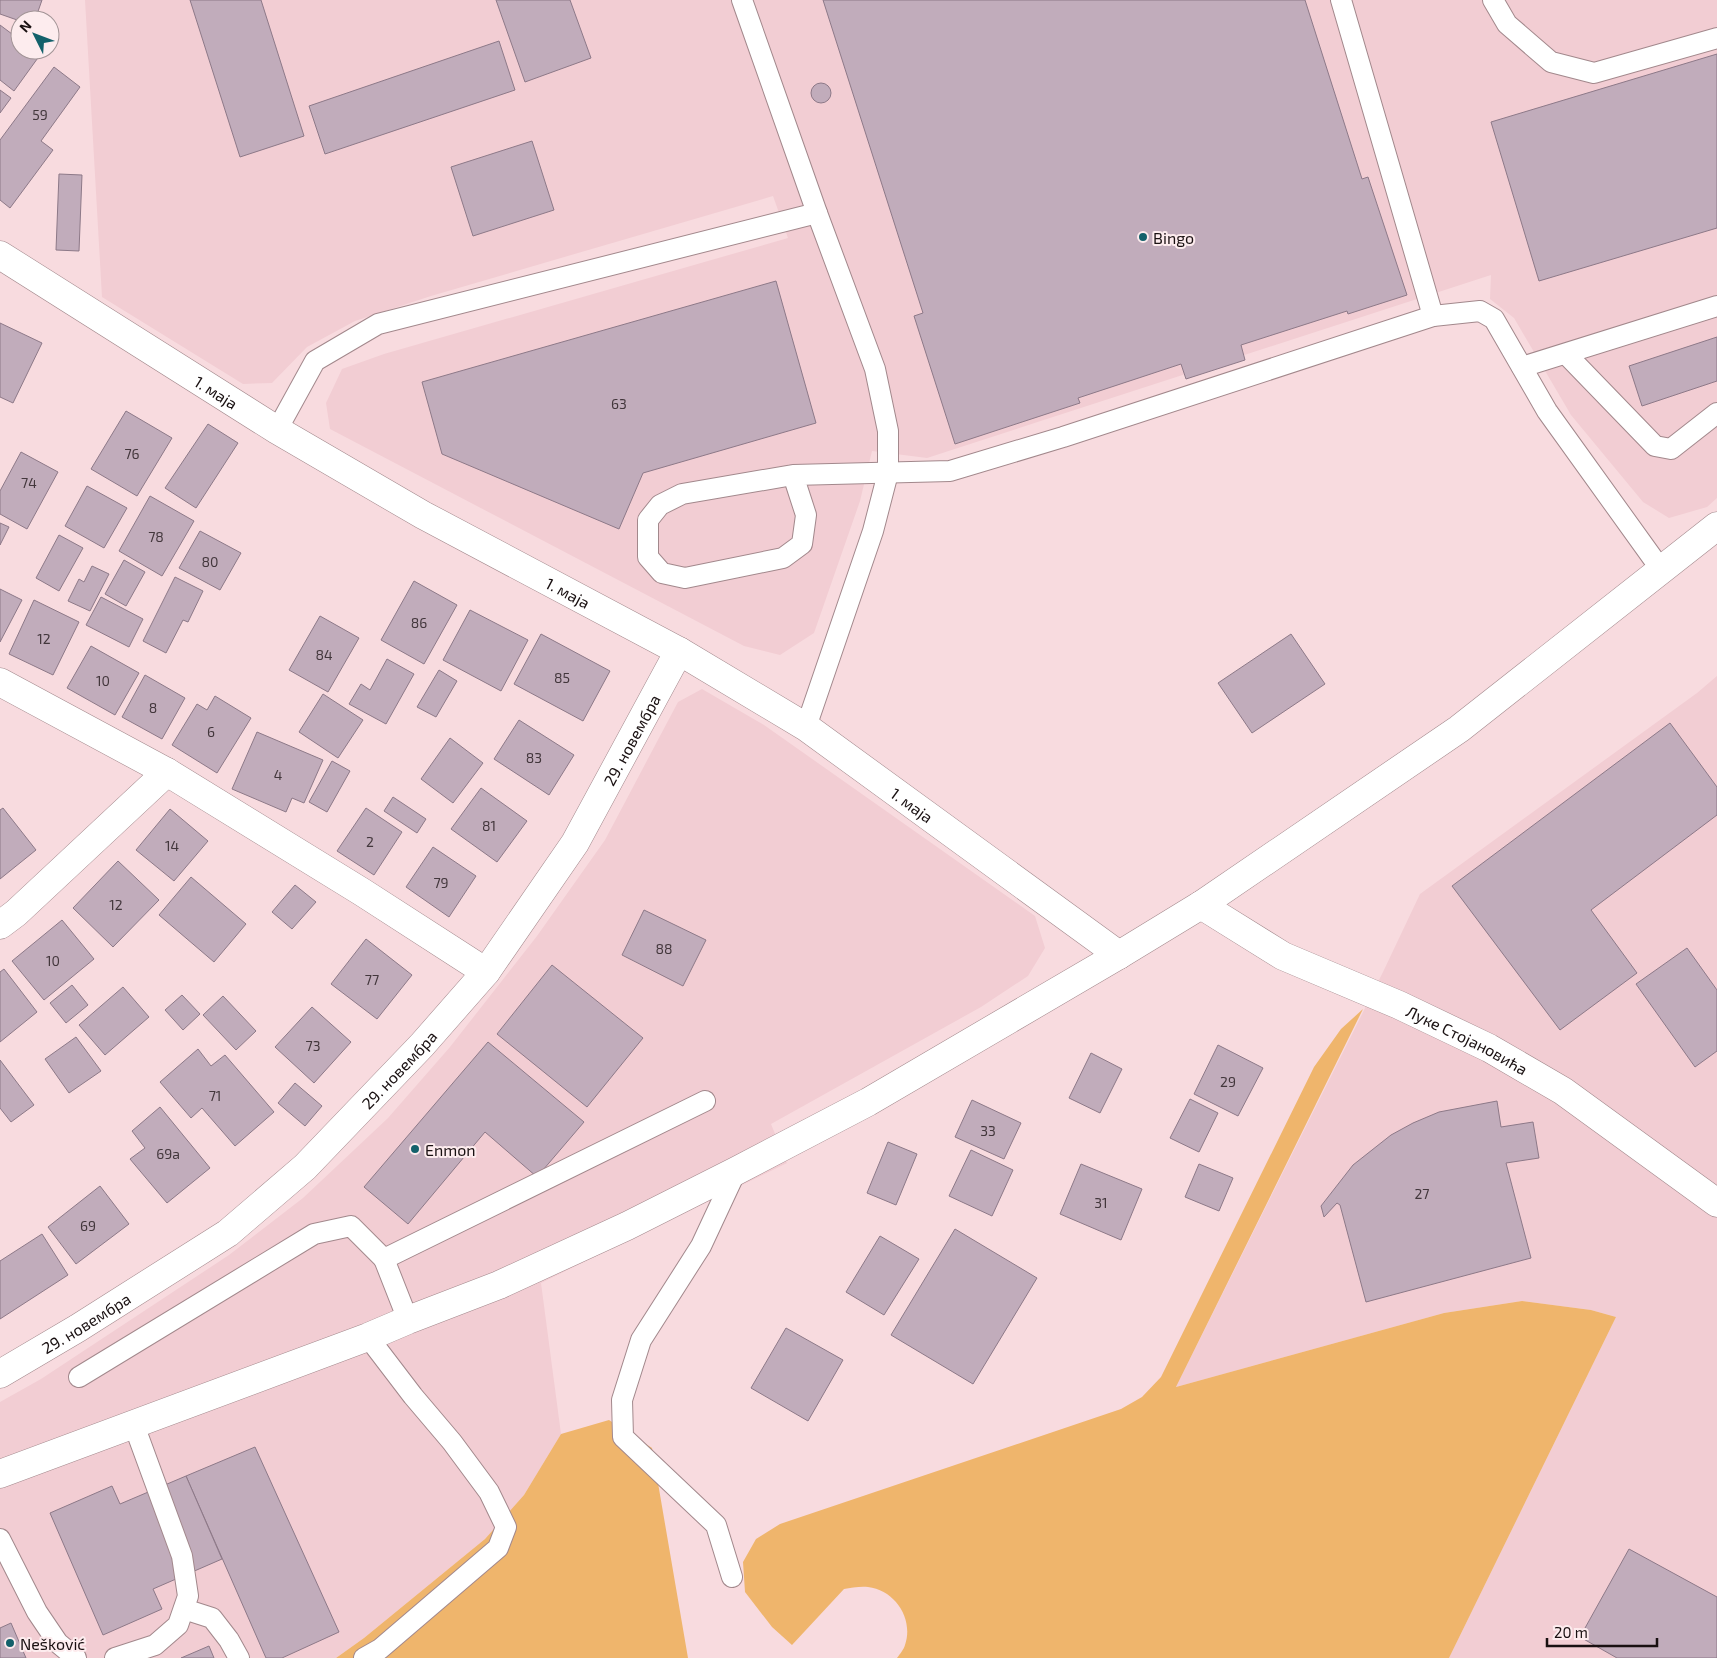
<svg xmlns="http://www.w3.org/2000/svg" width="1717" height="1658" font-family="'Exo 2',sans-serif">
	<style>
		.built { fill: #f2cdd3 }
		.green { fill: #efb56c }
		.building { fill: #c1acbb; stroke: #8d7988 }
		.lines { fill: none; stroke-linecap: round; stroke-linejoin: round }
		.service-casing { stroke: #a2888c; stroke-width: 22 }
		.minor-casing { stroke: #a2888c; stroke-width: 29 }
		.primary-casing { stroke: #a2888c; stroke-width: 29 }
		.service { stroke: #fff; stroke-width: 20 }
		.minor { stroke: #fff; stroke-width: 28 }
		.primary { stroke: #fff; stroke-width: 28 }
		.poi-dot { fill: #13616b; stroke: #fdecee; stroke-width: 2 }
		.labels { text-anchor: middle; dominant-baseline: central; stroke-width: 4; stroke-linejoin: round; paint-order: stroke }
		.number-label { font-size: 14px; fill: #43373c }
		.poi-label { font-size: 16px; fill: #191011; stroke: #fdecee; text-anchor: start }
		.street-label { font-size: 16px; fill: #191011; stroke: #fdecee }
	</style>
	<rect width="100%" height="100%" fill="#f8dbdf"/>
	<g class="built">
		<path d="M85,0h1632v498l-10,9 -38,11 -26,-16 -72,-87 -57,-97 -24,-19 1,-24 -564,183 -55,-7 -12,50 -46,132 -34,22 -36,-9 -414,-217 -4,-26 16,-34 42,-15 404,-116 -15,-42 -342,100 -76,25 -48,26 -35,36 -29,1 -141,-87z"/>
		<path d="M1717,676v982h-268l167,-341 -25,-7 -69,-9 -78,12 -268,74 207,-415 37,-78 277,-201z"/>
		<path d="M702,689l62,36 271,191 10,32 -17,28 -47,31 -210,117 16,39 -246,120 20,151 -37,61 -39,44 -121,99 -28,20h-336v-256l41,-23 188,-124 74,-57 85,-80 62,-71 87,-111 68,-96 73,-138z"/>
	</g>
	<g class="green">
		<path d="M1363,1009l-187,378 268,-74 78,-12 69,9 25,7 -167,341h-552c3,-4 7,-9 8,-13 9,-26 -10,-55 -37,-58 -8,-1 -17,1 -24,2l-52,56 -20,-18 -27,-35 -2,-30 13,-23 24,-15 341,-115 21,-12 19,-20 153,-310 27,-38z"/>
		<path d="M609,1420l43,28 36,210h-352l28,-20 121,-99 39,-44 37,-61z"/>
	</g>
	<g class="building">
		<path d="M0,0h42l-7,20h-15v1l-20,-7z"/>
		<path d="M190,0h71l43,136 -64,21z"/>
		<path d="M496,0h74l21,58 -66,24z"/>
		<path d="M823,0h482l57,179 6,-2 39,118 -59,19 -1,-3 -106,34 4,15 -59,19 -5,-15 -103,34 2,5 -125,41 -41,-128 9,-3z"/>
		<path d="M0,25l20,15v10h13l7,5 -26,36 -14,-11z"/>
		<path d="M499,41l16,49 -190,64 -16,-48z"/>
		<path d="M1717,54v174l-178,53 -48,-159z"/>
		<path d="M54,67l26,20 -39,54 12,9 -43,58 -10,-8v-60z"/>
		<circle cx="821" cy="93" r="10"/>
		<path d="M0,90l11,8 -11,15z"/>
		<path d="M532,141l22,69 -81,26 -22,-69z"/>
		<path d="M59,174l23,1 -3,76 -23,-1z"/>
		<path d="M776,281l40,142 -173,50 -24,56 -177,-75 -20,-72z"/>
		<path d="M0,323l42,20 -29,60 -13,-6z"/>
		<path d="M1717,337v44l-75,25 -13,-40z"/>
		<path d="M126,411l46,27 -35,58 -46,-27z"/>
		<path d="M208,424l30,19 -42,65 -31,-20z"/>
		<path d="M21,452l37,20 -31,57 -27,-15v-23z"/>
		<path d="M87,486l40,22 -23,40 -39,-22z"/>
		<path d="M150,496l44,25 -32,55 -43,-25z"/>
		<path d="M0,523l9,4 -9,18z"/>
		<path d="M200,531l41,22 -21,37 -41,-22z"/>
		<path d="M59,535l24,13 -24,43 -23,-13z"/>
		<path d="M124,560l21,12 -19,34 -21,-12z"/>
		<path d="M92,566l17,8 -19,37 -22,-10 11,-22 5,3z"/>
		<path d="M175,577l28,14 -15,31 -5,-2 -17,33 -23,-12z"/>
		<path d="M414,581l43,24 -33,59 -43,-24z"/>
		<path d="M0,589l22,11 -22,42z"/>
		<path d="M101,597l42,22 -14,28 -43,-22z"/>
		<path d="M34,600l45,22 -26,53 -44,-21z"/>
		<path d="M470,610l58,30 -27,51 -58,-31z"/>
		<path d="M320,616l39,22 -31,54 -39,-22z"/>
		<path d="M541,634l69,37 -27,50 -69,-37z"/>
		<path d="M1291,634l34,50 -73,49 -34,-50z"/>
		<path d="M91,646l48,27 -24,42 -48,-27z"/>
		<path d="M387,659l27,15 -28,50 -37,-20 12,-20 9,6z"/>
		<path d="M439,670l18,11 -21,36 -19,-10z"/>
		<path d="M145,675l40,23 -23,41 -40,-22z"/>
		<path d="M323,694l40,26 -25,38 -39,-26z"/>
		<path d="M215,696l36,22 -34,55 -45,-28 25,-41 10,6z"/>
		<path d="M519,720l55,35 -25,40 -55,-36z"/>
		<path d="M1670,723l47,64v28l-126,95 46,63 -77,57 -108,-144z"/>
		<path d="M257,732l66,28 -19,43 -12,-5 -6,14 -54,-23z"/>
		<path d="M450,738l33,25 -30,40 -32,-24z"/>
		<path d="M332,761l18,10 -23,41 -18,-10z"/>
		<path d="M481,788l46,33 -30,41 -46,-33z"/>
		<path d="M393,797l33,22 -9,14 -33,-22z"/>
		<path d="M3,808l33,42 -36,29v-69z"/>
		<path d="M366,808l36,24 -28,43 -37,-24z"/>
		<path d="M170,809l38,32 -34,40 -38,-31z"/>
		<path d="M433,847l43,29 -27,41 -43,-30z"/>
		<path d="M118,861l41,39 -46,47 -40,-39z"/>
		<path d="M191,877l55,47 -32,38 -55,-47z"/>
		<path d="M295,885l21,17 -24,27 -20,-17z"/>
		<path d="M644,910l62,30 -23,46 -61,-31z"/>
		<path d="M62,920l32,39 -50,41 -32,-39z"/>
		<path d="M366,939l46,36 -35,44 -46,-35z"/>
		<path d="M1687,948l30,42v61l-22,16 -59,-83z"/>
		<path d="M552,965l91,73 -56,69 -90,-73z"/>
		<path d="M4,969l33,43 -37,30v-70z"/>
		<path d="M72,985l16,20 -22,18 -16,-20z"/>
		<path d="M123,987l26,30 -44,38 -26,-30z"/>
		<path d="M182,995l18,19 -17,16 -18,-20z"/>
		<path d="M223,996l33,35 -20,19 -33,-35z"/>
		<path d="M312,1007l39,35 -37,41 -39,-36z"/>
		<path d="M76,1037l25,34 -32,22 -24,-34z"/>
		<path d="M488,1042l96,80 -47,55 -52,-45 -77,92 -44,-37z"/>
		<path d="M1218,1045l45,23 -25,48 -44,-22z"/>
		<path d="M198,1049l13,17 14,-11 49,57 -39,34 -33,-38 -11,10 -31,-36z"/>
		<path d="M1091,1053l31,16 -22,44 -31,-15z"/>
		<path d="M0,1060l34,45 -23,17 -11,-14z"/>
		<path d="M295,1083l27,23 -17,20 -27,-23z"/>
		<path d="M1190,1099l28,14 -19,39 -29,-14z"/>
		<path d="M972,1100l49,23 -17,36 -49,-22z"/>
		<path d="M1497,1101l4,26 32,-5 6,36 -33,5 25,95 -165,44 -26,-97 -3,-2 -13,14 -3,-11 32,-41 38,-30 22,-12 26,-11z"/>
		<path d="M160,1107l50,61 -43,35 -37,-44 15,-11 -13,-17z"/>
		<path d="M888,1142l29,12 -21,51 -29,-12z"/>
		<path d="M971,1150l42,20 -21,46 -43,-20z"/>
		<path d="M1081,1164l61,25 -21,51 -61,-26z"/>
		<path d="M1199,1164l34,14 -14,33 -34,-14z"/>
		<path d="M100,1186l29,38 -53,40 -28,-37z"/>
		<path d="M955,1229l82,49 -64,106 -82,-49z"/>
		<path d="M42,1234l26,41 -68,44v-58z"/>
		<path d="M880,1236l39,23 -35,56 -38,-23z"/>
		<path d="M786,1328l57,32 -35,61 -57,-33z"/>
		<path d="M255,1447l84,185 -57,26h-16l-80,-182z"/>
		<path d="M186,1476l36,83 -69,30 9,20 -59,26 -53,-122 62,-27 8,18z"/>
		<path d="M1629,1549l88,48v61h-100l-37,-21z"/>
		<path d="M11,1623l15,35h-26v-30z"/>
		<path d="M209,1646l5,12h-33z"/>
	</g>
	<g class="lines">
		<defs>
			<g id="service">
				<path d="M742,0l75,213 58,156 13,62v42l-15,58 -67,196"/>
				<path d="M1341,0l92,316"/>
				<path d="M1493,0l14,24 44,38 43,11 123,-35"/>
				<path d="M1566,354l89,92 16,3 46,-36"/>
				<path d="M1522,367l195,-61"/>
				<path d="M277,430l38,-69 63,-37 439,-111"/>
				<path d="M793,475l13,40 -4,29 -19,14 -98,20 -23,-5 -14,-16v-37l12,-15 22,-11 111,-19 157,-4 113,-34 370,-121 47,-5 14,8 53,92 115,160"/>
				<path d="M408,1320l-24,-61 321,-158"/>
				<path d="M79,1377l235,-143 37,-8 33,33"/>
				<path d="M0,1539l37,73 21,31 18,15"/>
				<path d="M732,1577l-16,-52 -93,-88 -1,-37 19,-60 60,-94 35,-75"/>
				<path d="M184,1609l28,9 17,22 10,18"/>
				<path d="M115,1658l40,-13 23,-20 10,-29 -6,-40 -48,-131"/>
				<path d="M364,1658l16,-9 118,-101 8,-21 -17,-35 -37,-50 -39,-46 -45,-59"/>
			</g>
			<g id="minor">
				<path id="s1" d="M0,255l277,175 146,85 256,136 127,76 313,228"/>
				<path d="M0,682l167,90 195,120 124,80"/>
				<path id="s2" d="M1201,905l82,51 116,49 90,43 74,43 154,112"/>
				<path d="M0,925l16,-12 151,-141"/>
				<path id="s3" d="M0,1374l78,-46 150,-95 77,-66 117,-122 64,-73 89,-129 104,-192"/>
			</g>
			<path id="primary" d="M0,1474l368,-137 40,-17 91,-35 128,-59 109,-55 132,-69 251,-147 82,-50 258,-176 258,-203"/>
		</defs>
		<use href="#service" class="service-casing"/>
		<use href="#minor" class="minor-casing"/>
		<use href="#primary" class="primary-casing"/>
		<use href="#service" class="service"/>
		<use href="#minor" class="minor"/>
		<use href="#primary" class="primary"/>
	</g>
	<g class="poi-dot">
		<circle cx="1143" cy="237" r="5"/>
		<circle cx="415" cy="1149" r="5"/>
		<circle cx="10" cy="1643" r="5"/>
	</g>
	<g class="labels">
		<g class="number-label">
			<text x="40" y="114">59</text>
			<text x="619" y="403">63</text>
			<text x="132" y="453">76</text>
			<text x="29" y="482">74</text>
			<text x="156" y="536">78</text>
			<text x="210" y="561">80</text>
			<text x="419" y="622">86</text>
			<text x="44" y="638">12</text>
			<text x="324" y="654">84</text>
			<text x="562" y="677">85</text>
			<text x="103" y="680">10</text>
			<text x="153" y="707">8</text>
			<text x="211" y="731">6</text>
			<text x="534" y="757">83</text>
			<text x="278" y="774">4</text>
			<text x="489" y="825">81</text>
			<text x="370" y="841">2</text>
			<text x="172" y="845">14</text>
			<text x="441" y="882">79</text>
			<text x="116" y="904">12</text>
			<text x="664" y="948">88</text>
			<text x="53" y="960">10</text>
			<text x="372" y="979">77</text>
			<text x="313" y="1045">73</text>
			<text x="1228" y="1081">29</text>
			<text x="215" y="1095">71</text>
			<text x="988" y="1130">33</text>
			<text x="168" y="1153">69a</text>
			<text x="1422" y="1193">27</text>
			<text x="1101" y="1202">31</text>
			<text x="88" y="1225">69</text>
		</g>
		<g class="poi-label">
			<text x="1153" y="237">Bingo</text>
			<text x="425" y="1149">Enmon</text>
			<text x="20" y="1643">Nešković</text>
		</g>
		<g class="street-label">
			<text stroke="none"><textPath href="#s1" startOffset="256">1. маја</textPath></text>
			<text stroke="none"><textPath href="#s1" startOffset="661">1. маја</textPath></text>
			<text stroke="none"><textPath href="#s3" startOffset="910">29. новембра</textPath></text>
			<text stroke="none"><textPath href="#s1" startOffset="1066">1. маја</textPath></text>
			<text stroke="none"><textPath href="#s2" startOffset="299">Луке Стојановића</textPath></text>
			<text stroke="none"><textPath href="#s3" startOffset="505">29. новембра</textPath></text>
			<text stroke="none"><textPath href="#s3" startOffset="100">29. новембра</textPath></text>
		</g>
	</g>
	<g transform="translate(35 35) rotate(312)"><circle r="24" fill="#fdecee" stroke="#a29496"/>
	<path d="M0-4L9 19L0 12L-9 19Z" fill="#13616b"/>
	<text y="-8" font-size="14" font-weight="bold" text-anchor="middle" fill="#191011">N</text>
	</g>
	<path d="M1547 1638v8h110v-8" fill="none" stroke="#191011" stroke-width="2.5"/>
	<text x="1554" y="1638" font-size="15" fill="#191011" stroke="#fdecee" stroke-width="4" paint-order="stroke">20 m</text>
</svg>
